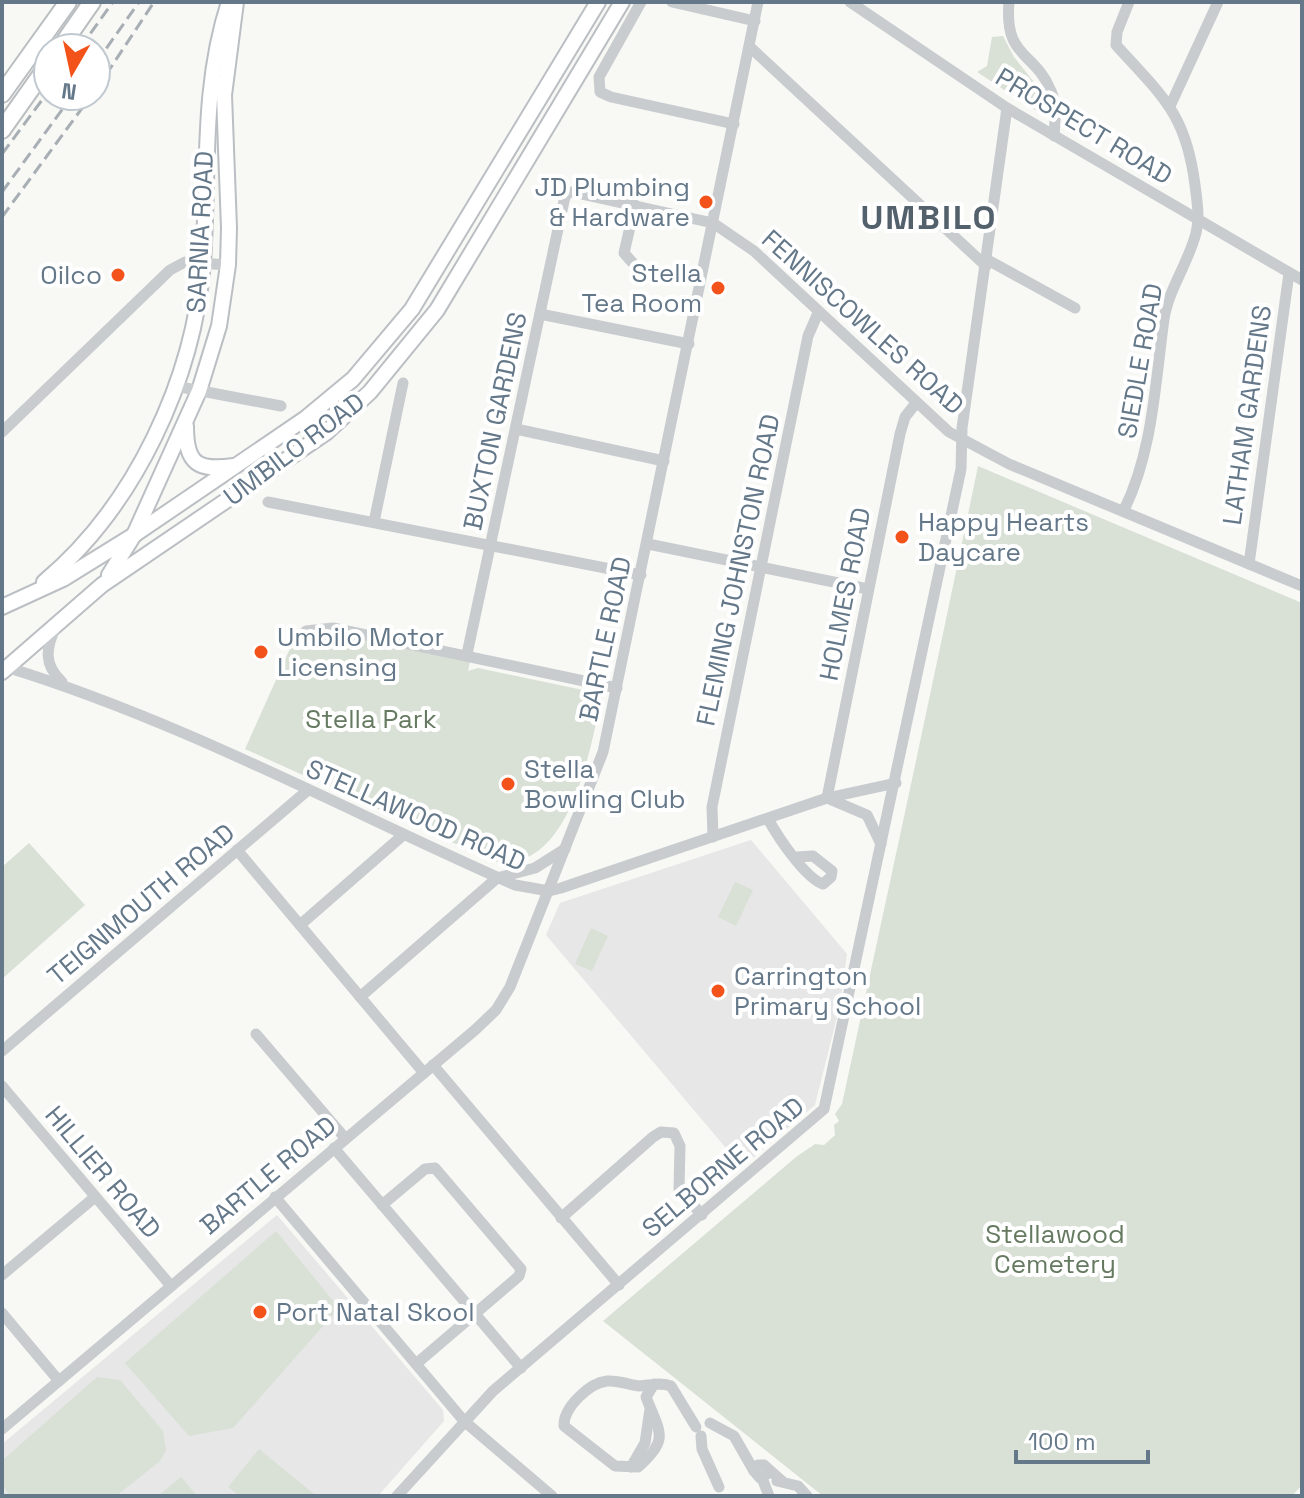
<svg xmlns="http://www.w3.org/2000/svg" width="1304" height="1498" font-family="'Space Grotesk',sans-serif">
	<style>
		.built { fill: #e6e7e6 }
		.green { fill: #d9e1d6 }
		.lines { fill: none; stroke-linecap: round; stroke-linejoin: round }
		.major-casing { stroke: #bbbfc3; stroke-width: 18 }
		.highway-casing { stroke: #babec1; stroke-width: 20 }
		.minor { stroke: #c8cccf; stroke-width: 11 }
		.major { stroke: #fff; stroke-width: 14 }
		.highway { stroke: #fff; stroke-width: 16 }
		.rail { stroke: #a7aeb4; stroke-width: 3; stroke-dasharray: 12 6; stroke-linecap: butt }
		.poi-dot { fill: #f3531a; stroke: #fff; stroke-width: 3 }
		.labels { text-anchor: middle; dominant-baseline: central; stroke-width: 8; stroke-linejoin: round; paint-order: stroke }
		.street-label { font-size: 26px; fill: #647889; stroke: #fff }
		.poi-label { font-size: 26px; fill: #647889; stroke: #fff; text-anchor: start }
		.park-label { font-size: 26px; fill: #657a60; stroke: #fff }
		.district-label { font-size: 34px; font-weight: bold; letter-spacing: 2px; fill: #53616d; stroke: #fff }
	</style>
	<rect width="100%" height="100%" fill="#f8f8f5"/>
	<g class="built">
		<path d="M751,840l96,114 -7,51 -25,100 -73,62 -196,-232 14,-32z"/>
		<path d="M277,1215l166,195 1,11 -66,75h-376v-52z"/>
	</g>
	<g class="green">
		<path d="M1003,36l11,21 31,39 -4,18 -64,-42 10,-6 5,-29z"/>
		<path d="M978,466l324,137v882l-10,11h-469l-220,-175 193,-164 19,-13 9,1 11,-10 -1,-10 5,-4 -4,-7 7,-10c46,-212 92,-425 136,-638z"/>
		<path d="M332,631l138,31 -2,9 10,-3 124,26c-11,53 -32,181 -108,167l-249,-112 47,-105 25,-12z"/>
		<path d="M29,843l56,62 -83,74v-112z"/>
		<path d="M735,882l18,8 -17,36 -18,-9z"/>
		<path d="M591,928l17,8 -16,35 -17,-7z"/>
		<path d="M276,1231l63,77 -106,120 -44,8 -64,-73z"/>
		<path d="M97,1377l23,3 43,51 3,19 -6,11 -44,35h-106l-8,-11 2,-26z"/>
		<path d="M259,1449l55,45 -1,2h-73l-12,-9z"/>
		<path d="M181,1477l16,19h-39z"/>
	</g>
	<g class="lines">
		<defs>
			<g id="major">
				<path d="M186,426c0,38 11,45 48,40"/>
				<path d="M109,575l25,-40 65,-144 20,-65 9,-61 1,-37 -5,-133 12,-93"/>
				<path d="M44,582c91,-76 150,-203 159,-320 6,-87 -2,-175 26,-260"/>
				<path d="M2,607l61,-28 71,-44 172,-117 47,-39 59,-70 186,-307"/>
				<path d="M2,672l100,-87 225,-153 43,-40 67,-82 185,-308"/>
			</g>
			<g id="highway">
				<path d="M60,48l32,-46"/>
				<path d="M2,94l66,-92"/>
				<path d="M2,130l46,-65"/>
			</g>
		</defs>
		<use href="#major" class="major-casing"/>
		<use href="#highway" class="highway-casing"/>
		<g class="minor">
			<path d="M641,2l-42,75 1,15 11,5 123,27"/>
			<path d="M672,2l83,19"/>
			<path d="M850,2l157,106 295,172"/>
			<path d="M1009,2c-5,57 26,49 42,89 6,14 4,30 3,45"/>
			<path d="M750,47l236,219"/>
			<path d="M1171,104l47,-102"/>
			<path d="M986,259l89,49"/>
			<path d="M632,262l-8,-9 11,-48"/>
			<path d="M540,314l149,30"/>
			<path d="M175,386l106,20"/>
			<path d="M516,429l148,32"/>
			<path d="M2,432l168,-162 15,-8 43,3"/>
			<path d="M268,502l373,73"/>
			<path d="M1124,510c29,-59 31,-126 40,-191 5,-31 24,-55 32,-86 4,-15 1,-32 -1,-48 -9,-72 -33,-89 -79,-140l1,-13 12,-30"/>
			<path d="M374,522l29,-139"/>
			<path d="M648,544l220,45"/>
			<path d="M1249,564l40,-291"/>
			<path d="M56,626c-10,22 -13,38 6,56"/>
			<path d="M306,631l27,-3 284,60"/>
			<path d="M467,654l97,-453 2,-7 6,-2 141,31 41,28 195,181 60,32 293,122"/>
			<path d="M6,667c176,54 341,144 509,218l34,6 12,-3 266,-90 69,-15"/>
			<path d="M768,819c10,18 37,59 55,65l8,-7 1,-6 -19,-15 -16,1"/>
			<path d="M713,837l-1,-30 96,-471 10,-23"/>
			<path d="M881,844l-14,-29 -40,-17 73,-364 5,-17 11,-14"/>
			<path d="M237,850l187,223"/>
			<path d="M300,925l102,-89"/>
			<path d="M360,997l137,-119 38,-10 30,-19"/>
			<path d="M256,1034l89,104"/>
			<path d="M2,1051l306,-261"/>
			<path d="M433,1065l186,220"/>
			<path d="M2,1086l169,200"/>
			<path d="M334,1148l187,220"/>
			<path d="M275,1197l189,224 88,75"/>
			<path d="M382,1205l43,-36 10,-1 86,101 -2,7 -103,88"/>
			<path d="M561,1218l92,-81 8,-5 13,1 6,13 -1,43 23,26"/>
			<path d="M2,1275l93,-78"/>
			<path d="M2,1313l57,68"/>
			<path d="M654,1384l-8,13c14,36 24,42 -8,70l-23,-1 -51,-40c-1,-18 25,-43 43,-45 12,-1 22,4 33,5 11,-1 20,-4 31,0l25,41"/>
			<path d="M710,1423l24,13 20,35"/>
			<path d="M2,1429l473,-399 21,-20 14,-23 93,-235 155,-750"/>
			<path d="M701,1436l1,13 17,38"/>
			<path d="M631,1467l14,-24 5,-34"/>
			<path d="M769,1473l-9,5 -6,-7 4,-6h6l18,16"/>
			<path d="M762,1478l7,18"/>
			<path d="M777,1481l21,5 9,10"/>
			<path d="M397,1496l96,-105 331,-282 137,-640 1,-41 45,-320"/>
		</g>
		<use href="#major" class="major"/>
		<use href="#highway" class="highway"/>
		<g class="rail">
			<path d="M80,48l33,-46"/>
			<path d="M96,63l43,-61"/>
			<path d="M96,90l58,-88"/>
			<path d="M2,154l46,-62"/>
			<path d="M2,192l70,-96"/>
			<path d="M2,217l89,-121"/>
		</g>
	</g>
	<g class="poi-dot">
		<circle cx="706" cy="202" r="8"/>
		<circle cx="118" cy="275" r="8"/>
		<circle cx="718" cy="288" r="8"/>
		<circle cx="902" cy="537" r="8"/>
		<circle cx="261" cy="652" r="8"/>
		<circle cx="508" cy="784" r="8"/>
		<circle cx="718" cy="991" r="8"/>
		<circle cx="260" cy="1312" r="8"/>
	</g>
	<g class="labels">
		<g class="street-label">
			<text transform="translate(1084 126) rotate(31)">PROSPECT ROAD</text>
			<text transform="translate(200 232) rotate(-87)">SARNIA ROAD</text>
			<text transform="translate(863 322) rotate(42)">FENNISCOWLES ROAD</text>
			<text transform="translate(1140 361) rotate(-80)">SIEDLE ROAD</text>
			<text transform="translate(1247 415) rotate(-82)">LATHAM GARDENS</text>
			<text transform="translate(495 421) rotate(-78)">BUXTON GARDENS</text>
			<text transform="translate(294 449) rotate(-37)">UMBILO ROAD</text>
			<text transform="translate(738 570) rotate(-78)">FLEMING JOHNSTON ROAD</text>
			<text transform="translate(845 594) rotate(-79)">HOLMES ROAD</text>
			<text transform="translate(605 639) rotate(-78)">BARTLE ROAD</text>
			<text transform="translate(416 815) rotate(24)">STELLAWOOD ROAD</text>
			<text transform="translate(141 904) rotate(-40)">TEIGNMOUTH ROAD</text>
			<text transform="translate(723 1167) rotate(-40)">SELBORNE ROAD</text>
			<text transform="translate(103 1172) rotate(50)">HILLIER ROAD</text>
			<text transform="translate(268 1175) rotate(-40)">BARTLE ROAD</text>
		</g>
		<g class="poi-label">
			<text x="690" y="187" text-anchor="end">JD Plumbing<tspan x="690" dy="30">&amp; Hardware</tspan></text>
			<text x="702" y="273" text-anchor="end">Stella<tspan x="702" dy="30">Tea Room</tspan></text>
			<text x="102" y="275" text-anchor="end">Oilco</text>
			<text x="918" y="522">Happy Hearts<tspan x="918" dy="30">Daycare</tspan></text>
			<text x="277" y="637">Umbilo Motor<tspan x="277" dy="30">Licensing</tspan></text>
			<text x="524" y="769">Stella<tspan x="524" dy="30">Bowling Club</tspan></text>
			<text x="734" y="976">Carrington<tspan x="734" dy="30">Primary School</tspan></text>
			<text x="276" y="1312">Port Natal Skool</text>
		</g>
		<g class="park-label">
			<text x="371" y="719">Stella Park</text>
			<text x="1055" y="1234">Stellawood<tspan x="1055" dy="30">Cemetery</tspan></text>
		</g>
		<g class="district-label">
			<text x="929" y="217">UMBILO</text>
		</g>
	</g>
	<rect width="1304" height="1498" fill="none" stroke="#647889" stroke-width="8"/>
	<g transform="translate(72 72) rotate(189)"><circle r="38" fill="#ffffff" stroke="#c1c9d0" stroke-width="2"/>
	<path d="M0-6L14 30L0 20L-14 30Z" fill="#f3531a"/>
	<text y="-12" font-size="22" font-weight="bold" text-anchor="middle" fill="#647889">N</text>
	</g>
	<path d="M1016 1450v12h132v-12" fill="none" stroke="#647889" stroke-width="4"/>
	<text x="1028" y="1450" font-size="24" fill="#647889" stroke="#ffffff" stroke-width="6" paint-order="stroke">100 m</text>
</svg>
